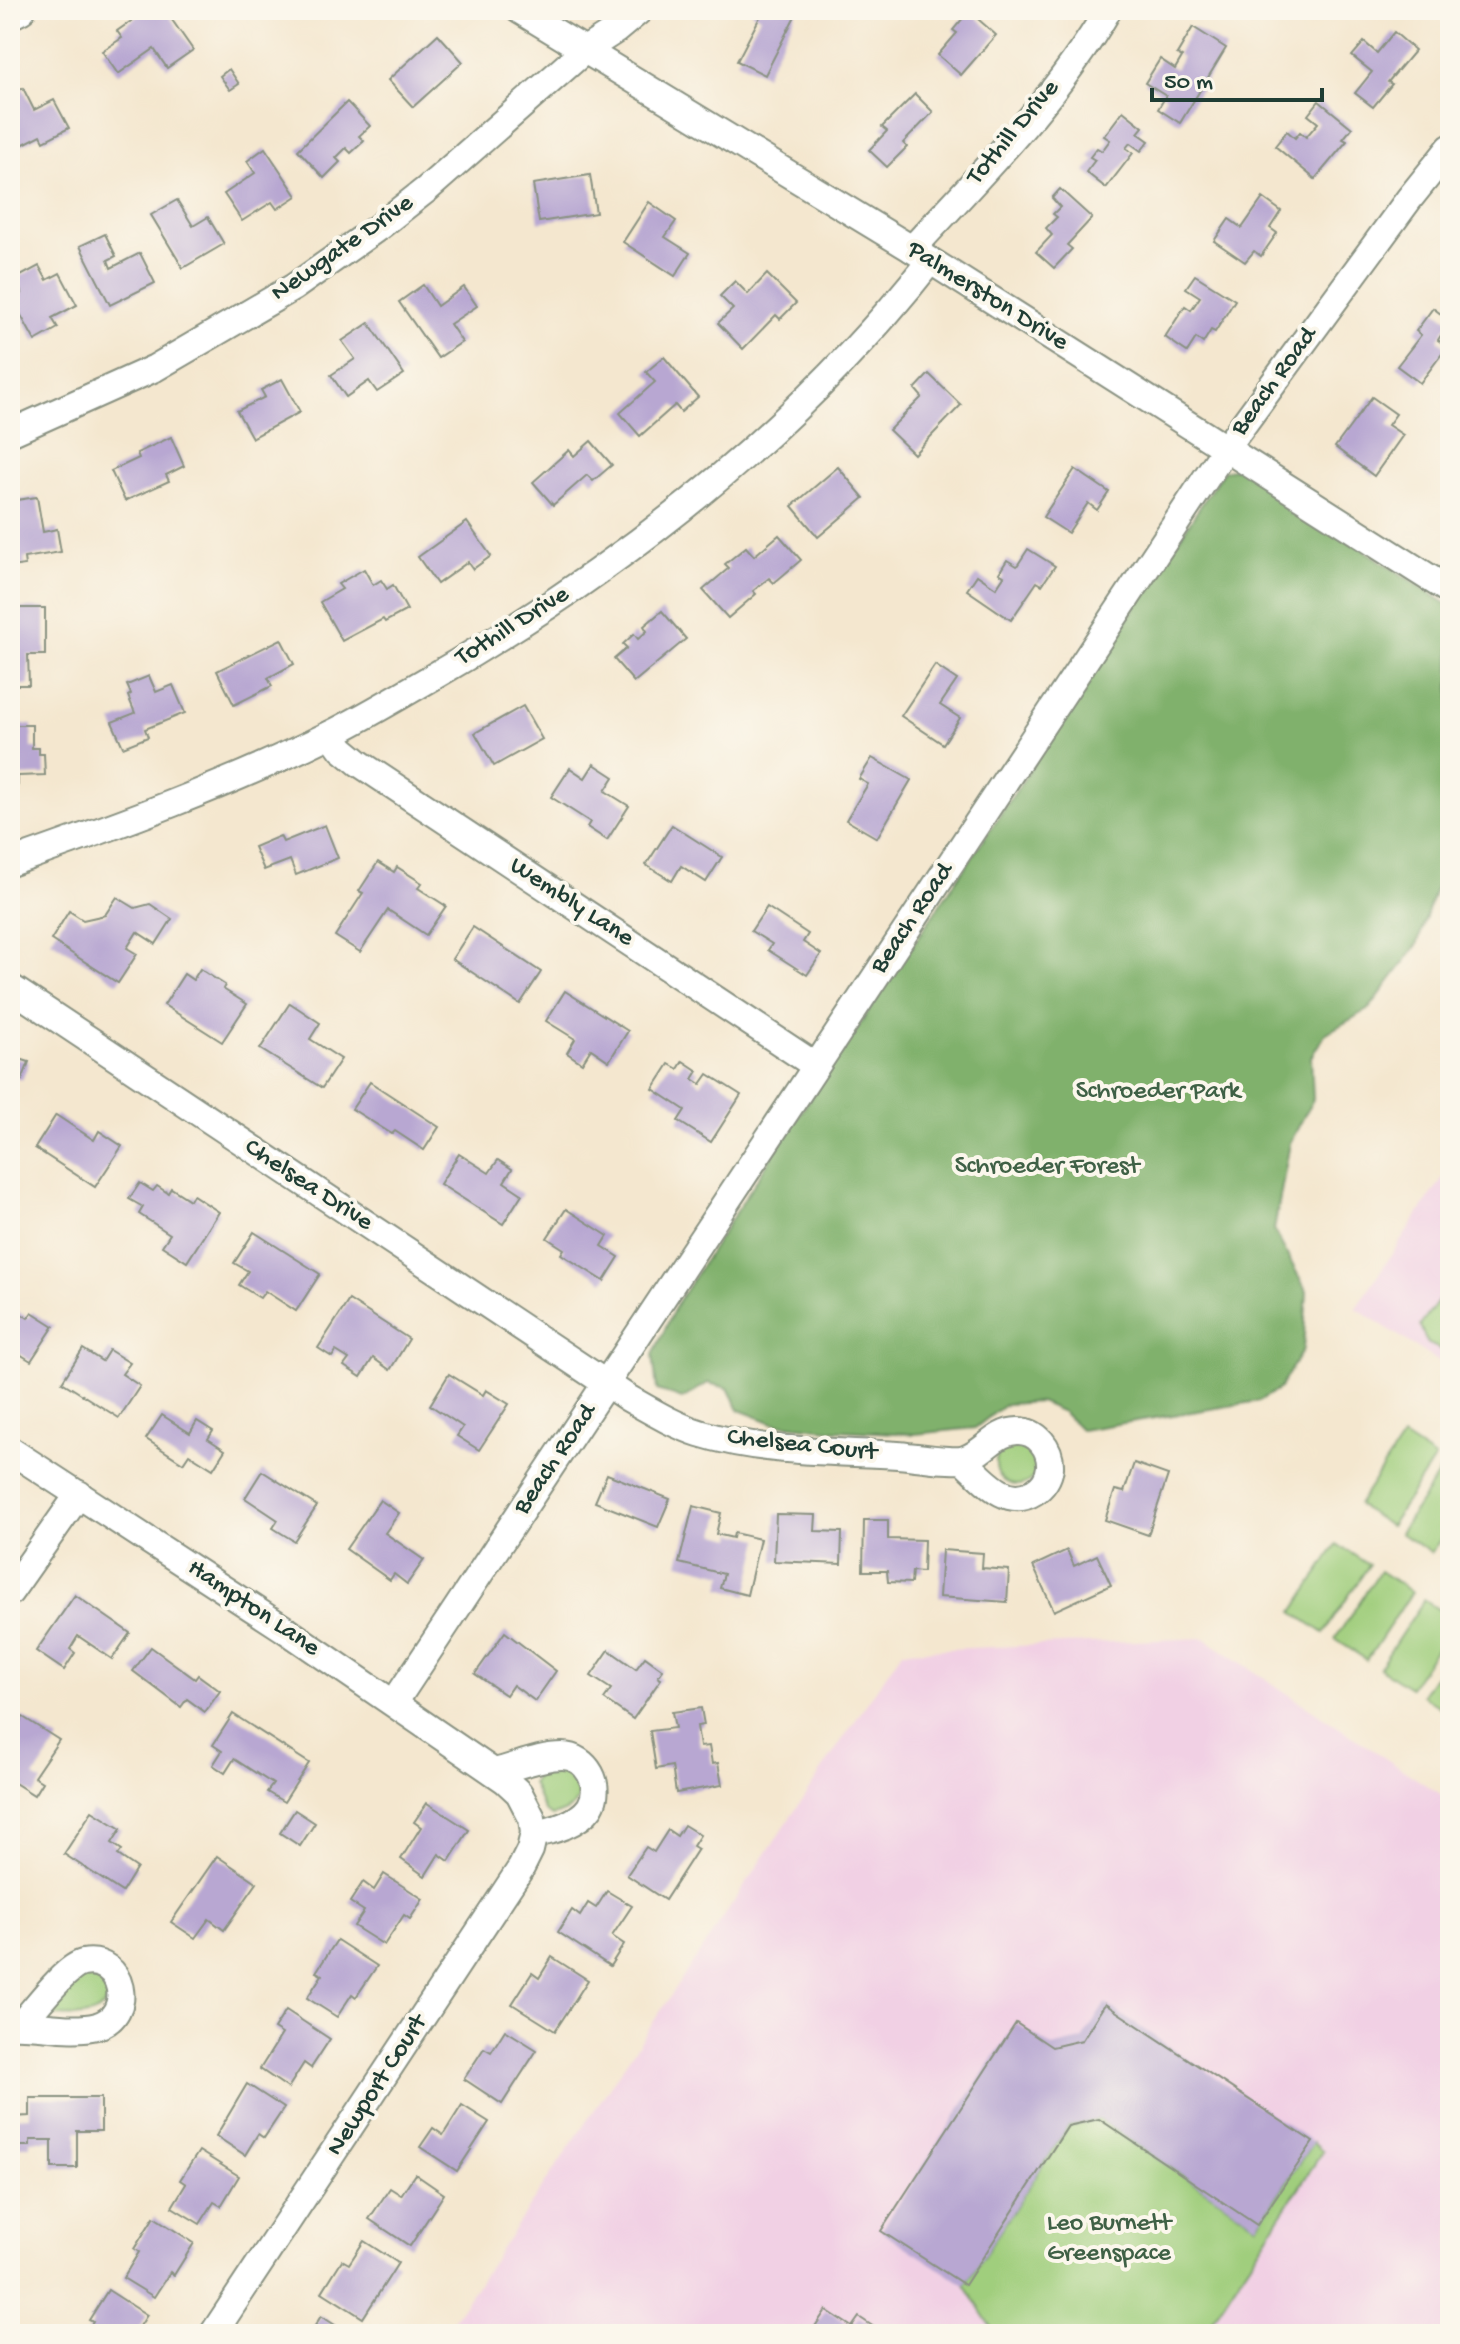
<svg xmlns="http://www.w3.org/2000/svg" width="1460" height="2344" font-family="'Gochi Hand',sans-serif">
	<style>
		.built { fill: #f1d0e4 }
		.green { fill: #a0ce7d; stroke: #608658; stroke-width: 2 }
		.forest { fill: #80b16c; stroke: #507750; stroke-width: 2 }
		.building { fill: #b8a7d2 }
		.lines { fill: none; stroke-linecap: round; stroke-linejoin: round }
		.street-casing { stroke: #8a9282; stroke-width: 30 }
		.street { stroke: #fff; stroke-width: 26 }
		.labels { text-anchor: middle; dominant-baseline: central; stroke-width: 8; stroke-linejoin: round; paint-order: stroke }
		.street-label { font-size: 26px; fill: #1f3d34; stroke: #fbf7ec }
		.park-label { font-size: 26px; fill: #3f6146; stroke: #fbf7ec }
	</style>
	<rect width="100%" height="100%" fill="#fbf7ec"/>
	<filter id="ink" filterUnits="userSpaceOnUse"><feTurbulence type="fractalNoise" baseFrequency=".0125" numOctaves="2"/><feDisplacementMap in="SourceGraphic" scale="16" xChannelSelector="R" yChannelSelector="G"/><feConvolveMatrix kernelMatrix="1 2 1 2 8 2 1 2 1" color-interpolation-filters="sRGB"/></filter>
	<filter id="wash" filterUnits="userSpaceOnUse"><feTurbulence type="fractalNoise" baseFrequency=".006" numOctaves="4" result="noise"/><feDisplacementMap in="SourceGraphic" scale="32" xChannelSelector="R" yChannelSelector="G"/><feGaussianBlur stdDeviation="1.8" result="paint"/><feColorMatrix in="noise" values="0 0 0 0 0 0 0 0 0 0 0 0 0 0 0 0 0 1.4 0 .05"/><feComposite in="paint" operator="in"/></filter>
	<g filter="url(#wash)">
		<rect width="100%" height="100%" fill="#f4e7cf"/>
		<g class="built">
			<path d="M1450,1167v202l-94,-61z"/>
			<path d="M1204,1638l246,163v533h-1006l458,-683z"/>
		</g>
		<g class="green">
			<path d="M1450,1285v69l-23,-11 -7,-17z"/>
			<path d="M1403,1437l32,21 -45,68 -32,-21z"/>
			<circle cx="1017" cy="1464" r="21"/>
			<path d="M1444,1465l6,3v57l-19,28 -31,-20z"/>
			<path d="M1337,1544l32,21 -45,68 -31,-21z"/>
			<path d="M1380,1571l32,21 -45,68 -32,-21z"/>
			<path d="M1424,1600l26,17v11l-40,60 -31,-20z"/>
			<path d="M1450,1653v61l-28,-19z"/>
			<path d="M559,1768l12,2 11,11c-1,22 -8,29 -30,35l-8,-5 -12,-28 4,-8z"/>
			<path d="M94,1975l13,8c5,40 -29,33 -58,33l-3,-3 34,-36z"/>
			<path d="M1099,2119l158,106 56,-83 10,9 -120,183h-207l-31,-49 103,-159z"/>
		</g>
		<path class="forest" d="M1237,468l213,138v249l-16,37 -17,53 -48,64 -44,25 -14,23 2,42 -23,44 -16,87 33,62 -4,57 -23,39 -21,13 -178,29 -18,-18 -23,-10 -34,2 -31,24 -60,6 -78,-4 -64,-7 -34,-13 -11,-22 -20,-5 -26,16 -25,-9 -4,-35 23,-50 103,-160 251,-375 193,-299z"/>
		<g id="blocks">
			<g class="building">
				<path d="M147,10h18l28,40 -26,18 -13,-19 -36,25 -16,-23 20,-13 -5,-7z"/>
				<path d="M753,10h45l-33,65 -28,-14 23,-44 -8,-4z"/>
				<path d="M969,11l27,24 -35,40 -23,-20 19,-22 -4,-3z"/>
				<path d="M1193,27l33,21 -46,75 -22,-14 8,-13 -21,-13 15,-24 15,10 7,-12 -5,-3z"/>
				<path d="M1394,32l21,18 -27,32 4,2 -19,23 -18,-14 17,-21 -20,-16 12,-14 13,11z"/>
				<path d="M438,34l25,28 -50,45 -25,-27z"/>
				<path d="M229,69l10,15 -9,6 -10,-14z"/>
				<path d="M23,88l11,22 20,-10 15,28 -25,13 -3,-6 -31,16v-57z"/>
				<path d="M915,94l18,18 -30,31 4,4 -20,20 -18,-17 18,-19 -5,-4z"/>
				<path d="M1319,101l33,27 -9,11 4,2 -32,38 -40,-33 12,-15 8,7 5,-6 6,5 12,-14 -10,-8z"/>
				<path d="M347,102l23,24 -11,10 5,5 -13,12 -5,-5 -10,10 4,4 -16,16 -26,-28z"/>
				<path d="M1123,111l20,16 -5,6 11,8 -8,10 -11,-8 -4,5 7,5 -27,35 -20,-16 9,-12 -5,-3 7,-9 5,3 8,-11 -6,-4z"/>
				<path d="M265,148l32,48 -20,13 -5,-7 -30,19 -18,-27 31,-21 -8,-12z"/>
				<path d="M590,175l6,38 -57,9 -6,-38z"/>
				<path d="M1060,189l32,29 -25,27 5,4 -18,19 -18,-16 16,-17 -6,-7 11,-11 -4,-3 7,-7 -8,-9z"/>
				<path d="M1263,198l18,13 -11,17 7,5 -16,23 -7,-5 -9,11 -31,-21 15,-22 13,9z"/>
				<path d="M177,200l16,26 15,-9 16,27 -41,24 -32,-53z"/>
				<path d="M649,202l27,19 -11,16 25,16 -15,23 -52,-34z"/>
				<path d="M105,234l11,22 -8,4 3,8 29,-15 15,30 -45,22 -30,-59z"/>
				<path d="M39,266l8,14 13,-7 17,32 -25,13 6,10 -23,13 -23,-42 10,-6 -7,-14z"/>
				<path d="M767,274l29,29 -16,16 -4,-4 -33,34 -25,-26 15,-14 -13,-13 15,-15 13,13z"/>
				<path d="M1195,275l40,25 -20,32 -4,-2 -8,13 -7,-5 -9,14 -22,-15 20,-31 6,4 9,-13 -14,-9z"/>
				<path d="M423,285l14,21 27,-19 13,19 -27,18 12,18 -24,16 -39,-56z"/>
				<path d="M1433,308l17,13 -12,19 9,7 -27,36 -23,-17 24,-31 -5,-4z"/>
				<path d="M369,323l35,51 -27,18 -8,-11 -23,16 -15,-22 24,-16 -13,-18z"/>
				<path d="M664,357l34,40 -17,15 -6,-7 -35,31 -20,-23 35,-31 -9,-10z"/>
				<path d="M929,374l32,31 -47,49 -25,-24 33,-33 -7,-8z"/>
				<path d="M282,379l18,33 -48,26 -15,-27 28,-14 -4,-7z"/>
				<path d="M1372,397l24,17 -8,11 15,10 -29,41 -39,-29z"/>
				<path d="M171,437l13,29 -18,9 3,6 -44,20 -14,-30 28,-13 -2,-5z"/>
				<path d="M591,441l21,24 -19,16 -6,-6 -34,30 -20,-23 36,-32 5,6z"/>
				<path d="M838,467l26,31 -46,39 -26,-31z"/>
				<path d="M1075,469l34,23 -12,18 -9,-7 -20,30 -25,-16z"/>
				<path d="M37,497l6,35 14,-3 4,23 -37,6 1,7 -15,2v-66z"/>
				<path d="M467,522l24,34 -18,13 -5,-7 -31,22 -19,-27z"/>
				<path d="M779,535l22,25 -27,23 -5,-5 -16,13 3,3 -28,24 -25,-28 26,-22 -4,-4 21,-17 8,9z"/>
				<path d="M1028,549l27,17 -13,19 -5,-3 -26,38 -44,-30 10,-15 19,13 8,-12 -5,-3 8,-13 10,6z"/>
				<path d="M364,569l9,16 8,-5 6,9 6,-4 14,25 -22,12 -2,-3 -41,22 -22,-39 22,-13 -4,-5z"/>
				<path d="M10,608h35v47h-17l1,30h-19z"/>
				<path d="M662,611l24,28 -52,43 -20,-23 13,-11 -4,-4 11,-10 4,5 9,-8 -3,-5z"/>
				<path d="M281,639l13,25 -26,14 4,8 -38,19 -17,-34z"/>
				<path d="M935,665l22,15 -17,25 20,13 -17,26 -42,-28z"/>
				<path d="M149,676l7,16 17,-7 12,28 -40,16 3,8 -25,10 -11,-25 23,-9 -7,-17 3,-2 -4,-9z"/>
				<path d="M523,706l19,33 -48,27 -19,-33z"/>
				<path d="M10,725h22v23h7v6h5l1,21 -27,1v9l-8,1z"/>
				<path d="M872,758l39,22 -34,58 -31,-18 22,-36 -9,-5z"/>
				<path d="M594,764l20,13 -9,14 24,15 -22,34 -20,-13 3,-5 -39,-25 19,-29 15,10z"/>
				<path d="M325,825l13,33 -42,17 -6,-15 -26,10 -10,-23 26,-11 3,6z"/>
				<path d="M672,825l50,32 -16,25 -25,-16 -9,15 -26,-16z"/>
				<path d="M378,862l16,10 3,-5 25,16 -4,5 28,18 -20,29 -38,-25 -28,42 -25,-16 28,-43 -4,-2z"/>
				<path d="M117,897l18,11 15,-4 22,15 -16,25 -19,-12 -10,16 10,6 -19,29 -67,-43 18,-29 14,9 22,-5z"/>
				<path d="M767,907l41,27 -5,8 18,12 -14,21 -39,-25 4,-6 -21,-13z"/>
				<path d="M473,927l68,45 -21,32 -68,-45z"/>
				<path d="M200,969l25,16 -2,4 24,15 -25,38 -58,-37 20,-31 9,6z"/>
				<path d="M565,991l63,40 -19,30 -18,-12 -9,14 -15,-10 8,-14 -29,-18z"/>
				<path d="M290,1003l30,20 -10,16 31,20 -19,29 -62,-39z"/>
				<path d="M10,1056l19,6 -7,18 -12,-4z"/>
				<path d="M683,1061l15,10 -5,8 8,5 7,-10 33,21 -30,47 -33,-21 7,-11 -32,-21 16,-25 9,5z"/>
				<path d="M370,1082l69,45 -15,23 -29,-19 -3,3 -40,-25z"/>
				<path d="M56,1115l38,25 5,-9 23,15 -27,41 -60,-39z"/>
				<path d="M459,1154l30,19 9,-13 14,9 -8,13 18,12 -19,30 -63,-40z"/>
				<path d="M140,1183l13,8 4,-5 11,7 3,-5 19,12 3,-5 26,17 -32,50 -25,-16 8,-12 -31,-20 4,-7 -14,-8z"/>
				<path d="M566,1209l42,27 -6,10 17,11 -15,24 -43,-27 3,-5 -17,-11z"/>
				<path d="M254,1232l66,42 -24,37 -31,-20 -5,7 -21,-13 9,-14 -14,-8z"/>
				<path d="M349,1300l60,39 -19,31 -17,-12 -12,19 -17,-11 5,-7 -13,-8 -4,6 -14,-9z"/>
				<path d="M10,1307l18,11 4,-6 22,14 -23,35 -21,-13z"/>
				<path d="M83,1349l19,12 7,-11 21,13 -8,11 18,12 -21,32 -57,-36z"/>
				<path d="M449,1374l34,21 3,-5 23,14 -30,46 -22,-14 6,-9 -33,-22z"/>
				<path d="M162,1415l28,18 7,-12 16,10 -5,8 17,11 -12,19 -24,-15 -6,9 -37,-24z"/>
				<path d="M1134,1463l34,12 -20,60 -43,-15 10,-30 9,2z"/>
				<path d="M262,1471l55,35 -23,35 -21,-13 5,-8 -33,-22z"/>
				<path d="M607,1474l63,25 -12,28 -63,-25z"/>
				<path d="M380,1500l19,13 -14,20 39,27 -17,24 -13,-10 -4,6 -44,-31z"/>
				<path d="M693,1506l28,7 -5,21 17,4 1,-5 26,6 -13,56 -27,-7 4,-14 -45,-11z"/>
				<path d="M776,1514l40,1 -1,16 27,1 -1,32 -67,-3z"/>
				<path d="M864,1520h24v19l36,1 -1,32 -11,-1 -1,12 -23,-1 -1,-11h-24z"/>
				<path d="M942,1550l41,3 -1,15 27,2 -2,32 -68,-5z"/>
				<path d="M1067,1550l7,16 23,-11 14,30 -57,26 -21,-45z"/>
				<path d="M75,1595l55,38 -18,26 -34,-23 -8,13 5,4 -11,17 -28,-19z"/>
				<path d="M505,1632l51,39 -21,30 -22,-16 -7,10 -31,-21z"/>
				<path d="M151,1647l44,32 3,-4 22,16 -15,21 -18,-13 -6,8 -48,-36z"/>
				<path d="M609,1650l27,19 9,-12 18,13 -5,7 3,2 -28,40 -29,-20 7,-10 -20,-13z"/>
				<path d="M701,1708l3,17 -7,1 3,21 9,-1 3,18 6,-1 4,22 -46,8 -4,-27 -16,3 -6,-38 25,-3 -3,-16z"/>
				<path d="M233,1714l76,49 -25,39 -17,-10 6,-8 -39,-25 -9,14 -12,-8 9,-14 -9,-6z"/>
				<path d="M23,1717l36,23 -25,37 8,5 -8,13 -24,-15v-31l4,-6 -4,-5z"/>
				<path d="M427,1803l42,27 -20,31 -10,-7 -14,22 -24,-17 20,-32 -7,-5z"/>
				<path d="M295,1810l20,13 -15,23 -20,-13z"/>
				<path d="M92,1811l29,18 -9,14 10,7 -4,5 19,13 -15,24 -58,-38z"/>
				<path d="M684,1825l16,10 -7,11 5,3 -33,51 -38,-25 19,-28 8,5 14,-22 9,6z"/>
				<path d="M217,1856l40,27 -33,47 -15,-11 -14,19 -24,-16z"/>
				<path d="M384,1874l39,25 -13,20 -6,-4 -20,30 -30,-19 10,-15 -14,-9 13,-20 11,8z"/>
				<path d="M607,1891l25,15 -20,30 12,8 -14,22 -52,-34 14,-22 8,6 8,-13 8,5z"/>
				<path d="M337,1940l40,26 -21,31 -4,-3 -15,23 -30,-19 15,-23 -6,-3z"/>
				<path d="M552,1957l36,23 -33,51 -43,-27 20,-31 7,5z"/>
				<path d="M1105,2004l208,138 -56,83 -158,-106 -31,7 -103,159 -84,-54 135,-208 36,24 30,-7z"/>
				<path d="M286,2010l44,29 -19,29 -7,-5 -16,25 -28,-19 22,-35 -8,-5z"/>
				<path d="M505,2030l32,20 -35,54 -38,-25 20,-31 7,4z"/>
				<path d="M247,2084l37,24 -20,30 -6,-4 -13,21 -29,-19z"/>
				<path d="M30,2098h71v33h-24v37h-25v-28h-22v6h-20v-29l20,-1z"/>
				<path d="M462,2105l27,17 -32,49 -37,-24 13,-19 10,7z"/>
				<path d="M199,2151l40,25 -18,30 -7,-4 -14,22 -28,-17 14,-23 -6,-4z"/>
				<path d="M415,2174l29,20 -34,52 -41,-27 21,-31 11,7z"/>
				<path d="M154,2217l40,26 -20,32 -4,-3 -16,25 -31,-19 16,-26 -5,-3z"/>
				<path d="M364,2241l34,22 -35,55 -41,-26 20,-32 7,4z"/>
				<path d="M108,2290l39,25 -12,19h-49l7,-12 -4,-2z"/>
				<path d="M826,2310l26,17 7,-10 18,12 -3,5h-64z"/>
				<path d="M321,2316l28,18h-39z"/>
			</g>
		</g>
	</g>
	<g filter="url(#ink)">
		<use href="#blocks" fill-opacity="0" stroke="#8a9282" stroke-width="2"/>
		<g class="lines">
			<defs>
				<g id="street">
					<path d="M519,10l393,239 538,342"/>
					<path d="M10,16l12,-6"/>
					<path d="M912,249c69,-75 144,-150 196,-239"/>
					<path d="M10,433l145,-65 139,-81 86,-61 47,-37 158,-139 31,-20 24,-20"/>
					<path d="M331,734l11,15 17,14 457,303"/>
					<path d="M10,863c108,-38 218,-78 321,-129 34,-17 67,-37 100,-56 189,-109 364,-245 499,-417"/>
					<path d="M10,987l618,411c23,13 46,27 71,35 63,20 134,18 199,22 14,1 56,8 67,4 19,-6 31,-28 53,-28 19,0 33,17 32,36 -1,10 -7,20 -16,25 -28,18 -52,-15 -71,-32"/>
					<path d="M10,1450l273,178 222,152 14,13 13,25 2,15 -4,17 -9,18 -308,466"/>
					<path d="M10,1592l69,-98"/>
					<path d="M394,1703l832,-1255 183,-249 41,-51"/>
					<path d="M494,1772c22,-5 46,-16 68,-16 25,0 41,30 28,51 -11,16 -39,25 -56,26"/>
					<path d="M10,2025c28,-2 59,8 87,1 39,-11 26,-71 -14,-63 -18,4 -49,47 -62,61"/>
				</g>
			</defs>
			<use href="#street" class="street-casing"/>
			<use href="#street" class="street"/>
		</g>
	</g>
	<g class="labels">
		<g class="street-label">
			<text transform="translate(1014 133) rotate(-50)">Tothill Drive</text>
			<text transform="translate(343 249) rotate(-35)">Newgate Drive</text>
			<text transform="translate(987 297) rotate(32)">Palmerston Drive</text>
			<text transform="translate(1275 382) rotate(-54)">Beach Road</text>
			<text transform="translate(513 627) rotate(-32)">Tothill Drive</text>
			<text transform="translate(571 903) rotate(33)">Wembly Lane</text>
			<text transform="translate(913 919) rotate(-56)">Beach Road</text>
			<text transform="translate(308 1186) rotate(33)">Chelsea Drive</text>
			<text transform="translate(802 1446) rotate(6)">Chelsea Court</text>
			<text transform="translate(556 1460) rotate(-56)">Beach Road</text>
			<text transform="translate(253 1609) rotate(34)">Hampton Lane</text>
			<text transform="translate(378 2086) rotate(-57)">Newport Court</text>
		</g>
		<g class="park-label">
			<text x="1158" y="1092">Schroeder Park</text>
			<text x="1047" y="1167">Schroeder Forest</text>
			<text x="1109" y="2224">Leo Burnett<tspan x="1109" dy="30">Greenspace</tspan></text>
		</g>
	</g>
	<rect width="1460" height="2344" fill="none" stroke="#fbf7ec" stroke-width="40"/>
	<path d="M1152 88v12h170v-12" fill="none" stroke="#1f3d34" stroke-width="4"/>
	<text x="1164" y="88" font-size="24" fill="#1f3d34" stroke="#fbf7ec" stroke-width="6" paint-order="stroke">50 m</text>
</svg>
